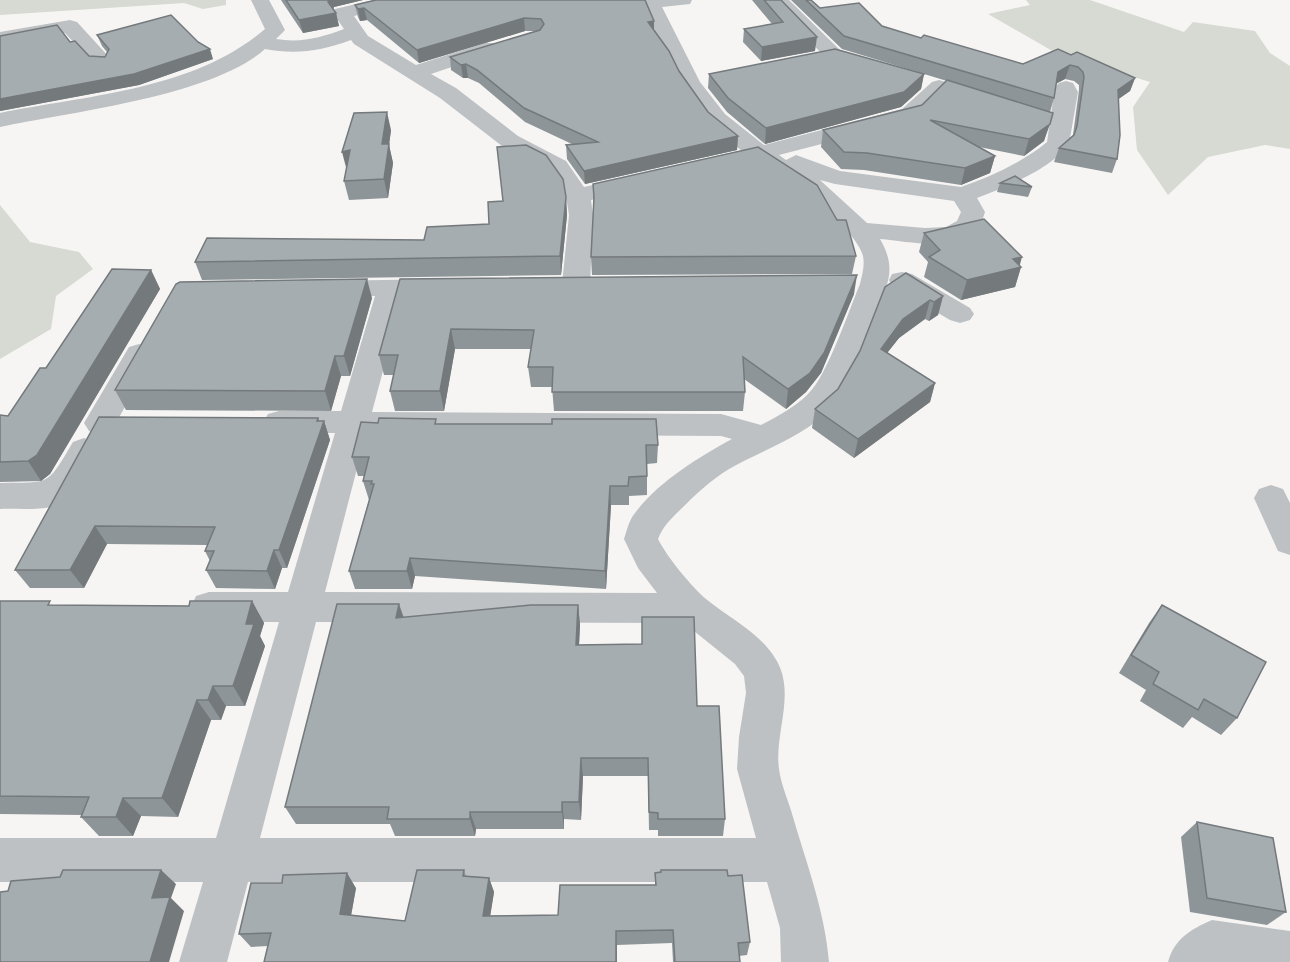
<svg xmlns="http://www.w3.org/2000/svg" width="1290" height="962" font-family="Raleway,sans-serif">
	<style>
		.green { fill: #d6dad2 }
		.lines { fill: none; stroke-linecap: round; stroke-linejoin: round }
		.minor { fill: #bdc1c4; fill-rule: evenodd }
		.wall { fill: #8e9598 }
		.shaded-wall { fill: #74797c }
		.building { fill: #a5adb1; stroke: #74797c; stroke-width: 1.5 }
	</style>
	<rect width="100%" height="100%" fill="#f6f5f3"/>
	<g class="green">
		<path d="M0,0h226v5l-23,4 -19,-6 -184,12z"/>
		<path d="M1026,0h64l94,32 9,-10 62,9 15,22 20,13v83l-25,-4 -57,12 -40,38 -31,-45 -4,-43 17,-25 -94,-29 -68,-39 42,-9z"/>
		<path d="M0,205l30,37 49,10 14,17 -37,27 -5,33 -51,30z"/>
	</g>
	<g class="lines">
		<g class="minor">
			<path d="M251,0h18l16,30 -9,9c25,4 44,-1 68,-10l-11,-16 2,-4 38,-9h32l-2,4 -49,12 14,20 48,29 69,-22h14l3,4 -3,4 -68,23 25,14 62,48 48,25 18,26 53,-12 8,2 4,5 -4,5 -54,13 2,15 -3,70 -4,6 -10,2 -10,-2 -4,-6 7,-70 -3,-19 -17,-25 -47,-25 -62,-48 -86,-54 -3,-4c-30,11 -55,15 -86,9 -52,47 -195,63 -265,78v-14c89,-18 194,-23 265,-84z"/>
			<path d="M640,0h52l-2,4 -28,3 38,75 25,32 39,31 138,-36 30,-27 7,-2 7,2 4,4 -32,33 -139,36 7,5 10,-5 44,16 121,16c29,-10 62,-25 86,-45l8,-55 4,-4 7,-2 7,2 5,9 -9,52c-16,24 -65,44 -92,54l8,14c-12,45 -70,30 -105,27 18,31 7,47 -6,78 -11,28 -23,68 -43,91 -24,27 -70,43 -102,61 -18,11 -34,26 -49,41 -9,9 -17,16 -22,29 9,18 33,47 48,60 23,19 53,33 69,59 22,34 -1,74 4,111 2,16 10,33 14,48 14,48 32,95 36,145h-48l-1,-34 -13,-46h-519l-21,80h-48l24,-80h-203v-44h216l63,-216h-70l-13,-4 -5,-11 5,-11 13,-4h79l47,-159h-56l-11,-3 -5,-8 5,-8 11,-3h62l34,-115 -51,1 -10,-2 -4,-6 4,-6 10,-2 119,-2 10,2 4,6 -4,6 -10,2 -40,1 -31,116 349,2 40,11c17,-9 33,-17 47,-31 19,-18 41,-84 52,-110 2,-9 5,-18 3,-28 -4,-18 -43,-55 -59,-66 -15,-10 -32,-19 -48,-29l-10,3 -8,-2 -4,-5 8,-6 -33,-27 -29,-41zM820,180l15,4 119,17 7,11 -4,9 -11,6 -21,1 -58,-5zM366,434l355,2 11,3c-33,18 -74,43 -97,74 -6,7 -8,17 -11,26l14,29 19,25 -332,-1zM316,622l368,1 51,41 9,12 2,17 -7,44 -2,32 19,69h-496z"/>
			<path d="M770,0h19l52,51 36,11 3,4 -3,4 -7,2 -43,-13z"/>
			<path d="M70,20l7,2 32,35 3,4 -3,4h-14l-30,-32 -65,11v-12z"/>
			<path d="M902,272l10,2 58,34 4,6 -4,6 -10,3 -10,-3 -58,-34 -3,-6 3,-6z"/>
			<path d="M139,344l10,3 5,7 -38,69 -5,8 -11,3 -11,-3 -5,-8 45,-76z"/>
			<path d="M84,438l11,4 5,8c-7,14 -14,29 -23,42 -17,22 -53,16 -77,17v-26c52,-1 46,4 73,-41z"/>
			<path d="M1271,485l12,4 7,14v52l-12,-4 -24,-53 5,-9z"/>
			<path d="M1212,920l78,11v31h-122c6,-23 23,-33 44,-42z"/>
		</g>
	</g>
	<g class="wall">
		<path d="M281,0h82l-29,7 -1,2 3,4 3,13 -36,7z"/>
		<path d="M752,0h29l34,51 -54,10 -18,-19 1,-13 28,-5z"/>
		<path d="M791,0h20l9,8 101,30 102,26 48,-9 64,23 -5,13 -12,8 -1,60 -5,14 -58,-11 5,-14 14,-13 6,-45v-5l-5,-4 -9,-2 -9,5 -2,14 -4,14 -6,29 -20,15 -45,-9 16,9 -5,17 -29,12 -97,-15 -23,-1 -20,-22 2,-17 99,-25 25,-24 -105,-32z"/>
		<path d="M355,5l299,16v9l25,41 29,41 30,24 -1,14 -152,34 -18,-25 -1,-14h8l-49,-23 -46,-39 -11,-5h-5l-12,-8 -1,-13 86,-26h-11l-106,32 -52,-43 -7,1 -2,-4z"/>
		<path d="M97,35l116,24 -74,26 -139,26v-75l70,6 19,14 16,1 2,-5 -5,-6z"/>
		<path d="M709,74h215l-3,15 -20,18 -136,37 -38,-32 -19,-24z"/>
		<path d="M391,130l-2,15 4,18 -5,35 -39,2 -5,-19z"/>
		<path d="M1000,183l32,4 -4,10 -31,-5z"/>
		<path d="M593,184l263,72 -4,18 -260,1 -1,-18 3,-51z"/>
		<path d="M566,197l1,18 -6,60 -359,5 -7,-18 229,-22 65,-16z"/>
		<path d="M924,233l96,32 1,2 -6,20 -54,13 -37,-23 4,-15 -9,-10z"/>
		<path d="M151,270l9,19 -110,185 -9,7 -41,1v-67l8,1 38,-48z"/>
		<path d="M400,279l454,15 -33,79 -15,19 -20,17 -42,-30 1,13 -2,19h-189l-2,-24h-21l-3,-20 3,-18h-76l-11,62h-49l-5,-20 4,-16h-10l-5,-20z"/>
		<path d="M885,287l58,9 -5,19 -9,6 -4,-2 -26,19 -12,15 48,30 -5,19 -76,56 -42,-30 3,-19 23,-20 22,-38z"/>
		<path d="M372,298l-22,78h-9l-10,35 -205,-1 -11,-20z"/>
		<path d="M99,417l219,1 1,3h5l6,19 -43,128h-5l-7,21 -59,-1 -10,-18 4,-9 -5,-10 2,-6 -100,-1 -23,44h-54l-15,-18z"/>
		<path d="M437,424l221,21 -1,18 -10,1v31l-18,1v9h-18l-5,84 -191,-13 -3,13h-57l-6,-18 20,-71 -6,-19 1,-5h-6l-6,-19z"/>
		<path d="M0,601l53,4 136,1 63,-5 12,22 -4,13 5,10 -20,60h-19l-5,14h-10l-33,97 -37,-1 -8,20h-34l-18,-19v-2l-81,-1z"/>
		<path d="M578,605l2,20 -1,20 118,61 28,113 -2,17h-65v-6h-9l-1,-54h-65l-2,44 -17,-1v10h-88l-1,7h-80l-5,-12h-94l-11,-17 118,-190z"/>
		<path d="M1162,605l75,113 -16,17 -29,-18 -9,11 -43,-27 6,-11 -27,-17 30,-50z"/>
		<path d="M1197,822l89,90 -19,13 -77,-13 -9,-75z"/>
		<path d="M464,870l2,6 23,2 5,14 -4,24 68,-1 97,-30v-12l73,3 22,66 -3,13 -8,1 1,6h-67l-1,-19 -55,2v17h-353l4,-16 -17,1 -12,-13 117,-46 -5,27 54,6z"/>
	</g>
	<g class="shaded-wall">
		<path d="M329,0h34l-29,7 -3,7 5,-1 3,13 -36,7 -4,-13 29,-18z"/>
		<path d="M364,8l3,12 -7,1 -2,-12z"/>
		<path d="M524,18l1,13 -106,32 -2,-13z"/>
		<path d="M654,21v13l-6,-12z"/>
		<path d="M817,37l-2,14 -54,10 1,-14z"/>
		<path d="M210,49l3,10 -74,26 -139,26v-12z"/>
		<path d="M466,64l2,14h-5l-2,-13z"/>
		<path d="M1070,65l-5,14 -12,6 5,-13z"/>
		<path d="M924,74l-3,15 -20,18 -136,37 1,-16z"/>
		<path d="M1135,78l-5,13 -17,12 5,-13z"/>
		<path d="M387,112l4,18 -2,15 4,18 -5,35 -4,-19 -2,-35z"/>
		<path d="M1050,124l-6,17 -20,15 5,-17z"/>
		<path d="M738,136l-1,14 -152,34 -1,-13z"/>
		<path d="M350,150l-3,21 -5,-19z"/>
		<path d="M995,156l-5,17 -29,12 4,-17z"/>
		<path d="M566,197l1,18 -6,60 -1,-19z"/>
		<path d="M1022,257l-3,11 2,-1 -6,20 -54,13 6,-20 46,-21z"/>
		<path d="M151,270l9,19 -110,185 -9,7 -13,-20z"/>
		<path d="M857,275l-3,19 -33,79 -15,19 -20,17 2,-20z"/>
		<path d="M367,279l5,19 -22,78 -6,-20z"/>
		<path d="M943,296l-5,19 -9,6 5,-19z"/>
		<path d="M930,300l-5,19 -26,19 -23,29 5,-18 22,-30z"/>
		<path d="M451,329l4,20 -11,62 -4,-20z"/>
		<path d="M335,356l6,20 -10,35 -6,-20z"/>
		<path d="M935,383l-5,19 -76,56 4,-19z"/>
		<path d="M318,418l3,10 3,-7 6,19 -43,128 -8,-18z"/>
		<path d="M610,486l1,19 -5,84 -1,-18z"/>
		<path d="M95,526l12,18 -23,44 -14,-18z"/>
		<path d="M274,550l8,18 -7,21 -8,-18z"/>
		<path d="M410,558l5,18 -3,13 -5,-18z"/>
		<path d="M252,601l12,22 -4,13 5,10 -20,60 -12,-20 13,-62z"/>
		<path d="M399,604l7,20 -10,-6z"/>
		<path d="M578,605l2,20 -2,39 -2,-19z"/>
		<path d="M213,686l13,20 -5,14 -13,-20z"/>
		<path d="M197,700l14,20 -33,97 -16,-19z"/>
		<path d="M581,758l2,18 -2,44 -2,-18z"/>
		<path d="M123,798l18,18 -8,20 -17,-19z"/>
		<path d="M562,802l2,17v10l-2,-17z"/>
		<path d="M470,812l6,17 -1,7 -5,-17z"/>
		<path d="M161,870l15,14 -5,14 13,13 -15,51h-19l2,-64z"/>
		<path d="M347,873l9,15 -7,39 -9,-13z"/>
		<path d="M489,878l5,14 -6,38 -5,-14z"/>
		<path d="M616,931l1,31h-1z"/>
	</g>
	<g class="building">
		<path d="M286,0h43l-1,2 8,11 -37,7z"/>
		<path d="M376,0h269l9,21 -6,1 21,29 10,20 29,41 30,24 -154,35 -18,-26 32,-3 -74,-34 -47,-38 -11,-6 -5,1 -11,-8 90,-27 4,-6 -3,-5 -17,-1 -107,32 -53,-42 -6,1 -3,-4z"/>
		<path d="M764,0h17l36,37 -55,10 -18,-18 39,-7z"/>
		<path d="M806,0h5l9,8 39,-5 23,23 39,12 3,-3 99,29 35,-15 13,6 6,-3 58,26 -17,12 2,45 -3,24 -58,-11 15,-13 3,-9 7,-49 -1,-5 -5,-5 -8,-2 -12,7 -4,26 -210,-62z"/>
		<path d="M171,15l27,27 12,7 -76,25 -134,25v-63l57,-11 13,17 5,-1 14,15 16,1 4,-8 -12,-14z"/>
		<path d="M835,49l89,25 -20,18 -138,36 -38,-30 -19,-24z"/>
		<path d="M947,80l106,33 -3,11 -21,15 -99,-19 65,36 -30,12 -98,-15 -23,-1 -21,-22 99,-25z"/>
		<path d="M387,112l-5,32h7l-5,35 -40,2 6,-31 -8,2 12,-39z"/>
		<path d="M526,145l20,10 17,24 3,18 -6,59 -365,6 12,-24 217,2 3,-13 62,-3 -1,-22 15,-1 -6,-54z"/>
		<path d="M758,147l59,38 20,35h9l10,36 -265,1 3,-60 -1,-13z"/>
		<path d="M1015,176l17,11 -32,-4z"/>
		<path d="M984,219l38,38 -9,2 8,8 -54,13 -38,-23 11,-7 -16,-17z"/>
		<path d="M112,269l39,1 -114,185 -9,6 -28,1v-47l8,1 32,-48h6z"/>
		<path d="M906,273l37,23 -9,6 -4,-2 -27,19 -22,30 54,34 -77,56 -43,-30 23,-20 22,-38 25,-64z"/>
		<path d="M857,275l-33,78 -14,20 -22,16 -45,-32 2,35h-193l1,-25h-25l6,-37 -83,-1 -11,62h-50l8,-36h-19l21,-76z"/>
		<path d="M367,279l-23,77h-9l-10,35 -210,-1 61,-106 4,-2z"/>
		<path d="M99,417l219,1 -1,3h7l-45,129h-5l-7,21 -61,-1 8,-19h-9l10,-24 -120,-1 -25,44h-55z"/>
		<path d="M379,418l57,1 -1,5h117v-5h104l2,26h-12l1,31 -18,1 -1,9h-18l-5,85 -195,-13 -3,13h-58l25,-87h-3l1,-3h-9l6,-24h-17l9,-35 17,1z"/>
		<path d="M0,601h50l-2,4 141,1 1,-5h62l-6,23h8l-21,62h-20l-5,14h-11l-35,98h-39l-7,19h-35l8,-20 -89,-1z"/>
		<path d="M337,604h62l-3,14 135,-13h47l-2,40 66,-1v-27h52l3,89h22l6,113h-67v-6l-9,-1 -1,-54h-67l-2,44h-17v10h-92v7h-83l2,-12h-104z"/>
		<path d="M1162,605l104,57 -29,56 -33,-19 -6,11 -45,-26 6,-12 -28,-17z"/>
		<path d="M1197,822l76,16 13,74 -79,-14z"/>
		<path d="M63,870h98l-9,28 18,-1 -20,65h-150v-70l8,-1 3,-10 49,-4z"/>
		<path d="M417,870h47l-1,6 26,2 -6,38 75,-1 2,-30h96l-1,-12 6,-1v-2h66l1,6 14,-1 8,67 -12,1 2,19h-65l-2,-32 -57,1v31h-352l7,-29 -32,1 12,-51h31l1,-8 64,-2 -7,41 65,7z"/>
	</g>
</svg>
